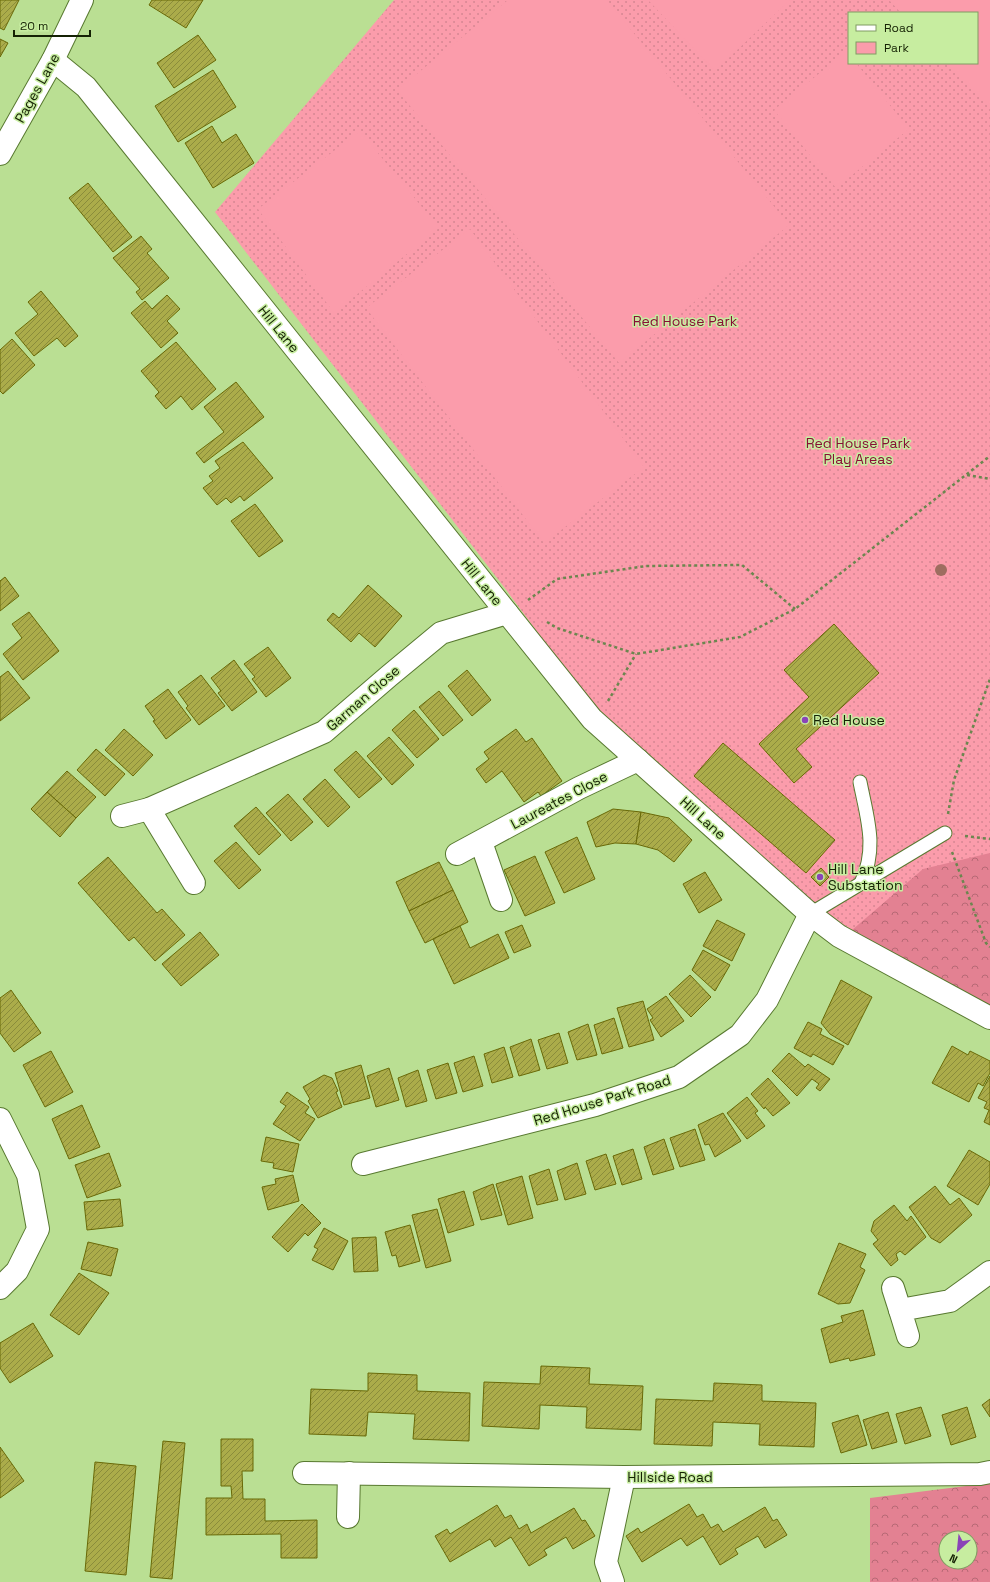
<svg xmlns="http://www.w3.org/2000/svg" width="990" height="1582" font-family="'Space Grotesk',sans-serif">
	<style>
		.green { fill: url(#green-dots); fill-rule: evenodd }
		.forest { fill: url(#forest-crowns); fill-rule: evenodd }
		.pitch { fill: #fb9cab }
		.building { fill: url(#building-hatch); stroke: #696907 }
		.lines { fill: none; stroke-linecap: round; stroke-linejoin: round }
		.service-casing { stroke: #587930; stroke-width: 15 }
		.minor-casing { stroke: #587930; stroke-width: 24 }
		.path { stroke: #6c864f; stroke-width: 2.5; stroke-dasharray: 3 3; stroke-linecap: butt }
		.service { stroke: #fff; stroke-width: 13 }
		.minor { stroke: #fff; stroke-width: 22 }
		.tree { fill: #9e6d60 }
		.poi-dot { fill: #8a44b7; stroke: #c7eda0; stroke-width: 1.5 }
		.labels { text-anchor: middle; dominant-baseline: central; stroke-width: 3; stroke-linejoin: round; paint-order: stroke }
		.street-label { font-size: 14px; fill: #152204; stroke: #c7eda0 }
		.park-label { font-size: 14px; fill: #870f36; stroke: #c7eda0 }
		.poi-label { font-size: 14px; fill: #152204; stroke: #c7eda0; text-anchor: start }
	</style>
	<defs>
		<pattern id="green-dots" width="8" height="8" patternUnits="userSpaceOnUse"><rect width="8" height="8" fill="#fb9cab"/><path d="M2 2h.1M6 6h.1" fill="none" stroke="#d68692" stroke-width="1.8" stroke-linecap="round"/></pattern>
		<pattern id="forest-crowns" width="20" height="18" patternUnits="userSpaceOnUse"><rect width="20" height="18" fill="#e38192"/><path d="M2 6a3 3 0 1 1 6 0M12 15a3 3 0 1 1 6 0" fill="none" stroke="#b76975"/></pattern>
		<pattern id="building-hatch" width="6" height="6" patternUnits="userSpaceOnUse"><rect width="6" height="6" fill="#abac4a"/><path d="M-1 1l2-2M0 6l6-6M5 7l2-2" fill="none" stroke="#8a8c3b"/></pattern>
	</defs>
	<rect width="100%" height="100%" fill="#badf93"/>
	<path class="green" d="M394,0h596v1006l-159,-88 -232,-203 -95,-128 -289,-375zM849,13h128v50h-128z"/>
	<g class="forest">
		<path d="M990,853v153l-138,-76 71,-61z"/>
		<path d="M990,1483v99h-120v-84zM946,1538h24v24h-24z"/>
	</g>
	<g class="pitch">
		<path d="M508,0h99l182,225 -170,138 -222,-273z"/>
		<path d="M648,0h142l-75,71z"/>
		<path d="M889,0h101v108l-42,-45h29v-50h-76z"/>
		<path d="M847,51l2,3v9h7l53,66 -73,59 -62,-78z"/>
		<path d="M360,131l79,97 -105,85 -76,-104z"/>
		<path d="M470,229l174,238 -100,76 -178,-235z"/>
	</g>
	<g class="building">
		<path d="M0,0h19l-15,30 -4,-2z"/>
		<path d="M152,0h51l-17,28 -37,-23z"/>
		<path d="M198,35l18,25 -42,28 -17,-25z"/>
		<path d="M0,39l8,4 -8,14z"/>
		<path d="M213,70l23,37 -58,35 -23,-36z"/>
		<path d="M212,126l10,17 14,-9 18,29 -41,25 -28,-45z"/>
		<path d="M88,183l44,54 -19,15 -44,-54z"/>
		<path d="M141,236l11,13 -5,4 22,25 -27,22 -6,-8 4,-3 -27,-31z"/>
		<path d="M41,291l37,45 -13,11 -8,-9 -23,18 -19,-23 23,-19 -10,-12z"/>
		<path d="M167,295l13,14 -13,12 11,12 -17,15 -30,-35 14,-12 7,8z"/>
		<path d="M12,339l23,26 -32,29 -3,-3v-41z"/>
		<path d="M176,342l40,47 -24,21 -11,-14 -15,13 -11,-13 4,-4 -18,-21z"/>
		<path d="M236,382l28,35 -60,46 -8,-10 28,-21 -20,-25z"/>
		<path d="M243,442l30,36 -29,23 -4,-5 -9,7 -5,-5 -9,7 -14,-17 10,-7 -4,-5 11,-8 -5,-7z"/>
		<path d="M255,504l28,37 -24,16 -28,-36z"/>
		<path d="M5,577l14,19 -19,15v-30z"/>
		<path d="M368,585l34,31 -27,31 -16,-14 -8,9 -24,-22 6,-7 6,5z"/>
		<path d="M29,612l30,39 -36,29 -20,-26 19,-16 -10,-14z"/>
		<path d="M834,624l45,49 -83,76 16,18 -18,16 -35,-39 50,-47 -25,-27z"/>
		<path d="M268,647l23,31 -25,19 -14,-18 3,-2 -11,-13z"/>
		<path d="M234,660l23,32 -25,19 -14,-18 3,-2 -10,-13z"/>
		<path d="M467,670l24,30 -19,16 -24,-30z"/>
		<path d="M8,671l22,27 -30,23v-44z"/>
		<path d="M201,675l24,31 -26,19 -13,-17 2,-2 -10,-14z"/>
		<path d="M168,689l23,31 -25,19 -13,-18 2,-1 -10,-14z"/>
		<path d="M439,691l24,29 -20,16 -24,-29z"/>
		<path d="M414,710l25,29 -22,19 -25,-28z"/>
		<path d="M124,729l29,26 -20,21 -28,-26z"/>
		<path d="M516,729l10,13 6,-4 30,43 -21,15 -3,-4 -14,10 -22,-31 -16,12 -10,-14 13,-10 -5,-7z"/>
		<path d="M389,737l25,28 -22,20 -25,-29z"/>
		<path d="M723,743l112,97 -29,33 -112,-97z"/>
		<path d="M96,749l29,25 -20,22 -28,-26z"/>
		<path d="M356,751l26,28 -23,19 -25,-28z"/>
		<path d="M67,771l29,26 -20,21 -29,-26z"/>
		<path d="M325,779l25,28 -22,20 -25,-28z"/>
		<path d="M47,792l29,26 -16,19 -29,-28z"/>
		<path d="M288,794l25,28 -22,19 -25,-28z"/>
		<path d="M256,807l25,28 -22,20 -25,-29z"/>
		<path d="M613,809l28,3 -5,32 -21,-1 -19,4 -9,-25z"/>
		<path d="M641,812l28,6 23,22 -18,22 -16,-12 -22,-6z"/>
		<path d="M577,837l18,42 -31,14 -19,-41z"/>
		<path d="M236,842l25,28 -22,19 -25,-28z"/>
		<path d="M535,856l20,47 -30,13 -21,-46z"/>
		<path d="M108,857l49,56 5,-4 23,26 -30,26 -21,-24 -5,4 -51,-58z"/>
		<path d="M439,862l14,28 -44,21 -13,-29z"/>
		<path d="M821,868l8,9 -9,9 -9,-9z"/>
		<path d="M705,872l17,28 -23,13 -16,-29z"/>
		<path d="M453,890l15,32 -43,21 -16,-32z"/>
		<path d="M717,920l28,14 -13,27 -29,-15z"/>
		<path d="M522,925l9,21 -17,7 -9,-21z"/>
		<path d="M460,926l10,22 28,-14 11,24 -55,26 -21,-45z"/>
		<path d="M200,932l19,23 -38,31 -19,-22z"/>
		<path d="M703,950l27,15 -15,26 -23,-21z"/>
		<path d="M690,975l21,22 -20,20 -22,-23z"/>
		<path d="M841,980l31,17 -24,48 -18,-11 -9,-11z"/>
		<path d="M11,990l30,43 -27,19 -14,-19v-35z"/>
		<path d="M666,996l18,25 -23,16 -11,-17 3,-2 -6,-9z"/>
		<path d="M643,1001l11,39 -25,7 -12,-39z"/>
		<path d="M614,1018l9,30 -21,6 -8,-29z"/>
		<path d="M808,1022l14,7 -2,5 24,12 -11,19 -20,-11 -2,3 -17,-9z"/>
		<path d="M588,1024l9,31 -20,5 -9,-28z"/>
		<path d="M559,1033l9,30 -21,6 -9,-29z"/>
		<path d="M531,1039l9,31 -21,6 -9,-29z"/>
		<path d="M952,1046l16,9 2,-4 20,10v12l-7,13 -5,-3 -9,19 -37,-19z"/>
		<path d="M504,1047l9,30 -21,6 -8,-29z"/>
		<path d="M51,1051l22,41 -28,15 -22,-42z"/>
		<path d="M789,1053l16,14 3,-3 22,15 -10,12 -4,-3 3,-4 -7,-5 -15,17 -25,-25z"/>
		<path d="M474,1056l9,30 -20,6 -9,-29z"/>
		<path d="M448,1063l9,30 -21,6 -9,-29z"/>
		<path d="M361,1065l9,33 -26,7 -9,-32z"/>
		<path d="M389,1068l10,32 -23,7 -9,-31z"/>
		<path d="M418,1070l9,31 -21,6 -8,-29z"/>
		<path d="M324,1075l8,3 6,13 -2,1 6,15 -24,11 -10,-17 2,-2 -7,-12z"/>
		<path d="M990,1076v49l-6,-3 5,-12 -5,-2 3,-6 -9,-4z"/>
		<path d="M768,1078l22,25 -17,13 -8,-9 -1,2 -13,-15z"/>
		<path d="M287,1092l22,15 -4,6 10,6 -15,22 -27,-17 13,-18 -6,-4z"/>
		<path d="M747,1097l11,14 -3,2 10,13 -18,13 -20,-26z"/>
		<path d="M82,1105l18,42 -31,12 -17,-40z"/>
		<path d="M723,1113l18,28 -26,16 -6,-13 -4,1 -7,-20z"/>
		<path d="M695,1129l10,31 -25,7 -10,-29z"/>
		<path d="M266,1137l33,7 -6,28 -20,-4 1,-5 -13,-2z"/>
		<path d="M664,1139l10,30 -21,6 -9,-28z"/>
		<path d="M633,1149l9,30 -20,6 -9,-29z"/>
		<path d="M969,1150l21,12v22l-12,21 -31,-19z"/>
		<path d="M109,1153l12,33 -34,12 -12,-33z"/>
		<path d="M606,1154l10,30 -21,6 -9,-29z"/>
		<path d="M577,1163l9,31 -21,6 -8,-29z"/>
		<path d="M549,1169l9,31 -21,5 -8,-29z"/>
		<path d="M293,1175l6,26 -31,9 -6,-23 14,-3 -1,-5z"/>
		<path d="M522,1176l11,42 -25,7 -12,-41z"/>
		<path d="M493,1184l9,31 -21,5 -8,-28z"/>
		<path d="M935,1186l15,19 9,-7 13,17 -32,28 -9,-5 -22,-31z"/>
		<path d="M464,1191l10,34 -26,8 -10,-34z"/>
		<path d="M120,1199l3,27 -36,4 -3,-28z"/>
		<path d="M302,1204l19,19 -13,13 -3,-3 -17,19 -16,-15z"/>
		<path d="M894,1205l13,16 4,-5 15,21 -21,18 -5,-4 -4,3 2,6 -7,6 -18,-22 5,-4 -7,-9 3,-10z"/>
		<path d="M437,1209l14,52 -25,7 -14,-53z"/>
		<path d="M410,1225l10,36 -21,6 -3,-12 -4,1 -7,-24z"/>
		<path d="M324,1228l24,13 -15,29 -21,-10 6,-11 -4,-2z"/>
		<path d="M376,1237l2,34 -24,1 -2,-34z"/>
		<path d="M88,1242l30,7 -7,27 -30,-7z"/>
		<path d="M839,1243l27,11 -6,13 5,3 -15,33 -12,1 -20,-10z"/>
		<path d="M79,1273l30,20 -30,42 -29,-20z"/>
		<path d="M863,1310l12,45 -25,6 -1,-3 -19,5 -9,-34 22,-7 -2,-6z"/>
		<path d="M33,1323l20,33 -43,27 -10,-15v-25z"/>
		<path d="M541,1366l49,2 -1,16 54,2 -2,44 -55,-2 1,-21 -47,-2 -1,24 -57,-3 2,-44 56,2z"/>
		<path d="M368,1373l49,2v16l53,2 -1,48 -56,-2 2,-25 -47,-2 -2,24 -57,-2 2,-45 57,2z"/>
		<path d="M714,1383l48,2v16l54,2 -2,44 -55,-2 1,-21 -47,-2 -1,24 -58,-2 2,-45 57,2z"/>
		<path d="M990,1399v18l-8,-12z"/>
		<path d="M921,1407l10,29 -26,8 -9,-30z"/>
		<path d="M967,1407l9,30 -25,8 -9,-30z"/>
		<path d="M888,1412l9,30 -25,7 -9,-29z"/>
		<path d="M858,1415l9,30 -26,8 -9,-30z"/>
		<path d="M221,1439h32v32h-11l1,28h22v22l52,-1v38h-36v-24l-75,1v-37h26l-1,-12h-10z"/>
		<path d="M163,1441l22,2 -13,136 -22,-2z"/>
		<path d="M0,1447l24,34 -24,17z"/>
		<path d="M95,1462l41,4 -10,109 -41,-4z"/>
		<path d="M689,1504l8,13 6,-3 8,14 7,-4 5,8 42,-25 8,14 4,-2 10,16 -22,13 -7,-12 -23,13 3,5 -18,11 -17,-29 -16,10 -6,-8 -39,24 -16,-26 12,-8 3,5z"/>
		<path d="M497,1505l8,13 6,-3 8,14 8,-5 4,9 43,-25 8,13 3,-1 10,16 -22,13 -7,-12 -22,13 3,5 -18,11 -18,-29 -16,10 -5,-8 -40,23 -15,-26 12,-7 3,5z"/>
	</g>
	<g class="lines">
		<defs>
			<g id="service">
				<path d="M860,782c7,36 18,66 1,101"/>
				<path d="M810,914l135,-81"/>
			</g>
			<g id="minor">
				<path d="M53,60l33,27 506,632 218,195 29,22 151,82"/>
				<path d="M0,154l53,-94 29,-60"/>
				<path d="M149,809l45,74"/>
				<path d="M122,816l27,-7 175,-77 65,-56 52,-43 66,-20"/>
				<path d="M481,842l20,58"/>
				<path d="M457,854l122,-66 59,-28"/>
				<path d="M0,1119l28,56 10,54 -21,42 -17,17"/>
				<path d="M363,1164l232,-59 84,-28 61,-42 27,-35 43,-86"/>
				<path d="M893,1288l7,22"/>
				<path d="M908,1336l-8,-26 50,-9 40,-29"/>
				<path d="M304,1473l320,4 356,-3 10,-2"/>
				<path d="M348,1517l1,-44"/>
				<path d="M613,1582l-7,-20 18,-85"/>
			</g>
		</defs>
		<use href="#service" class="service-casing"/>
		<use href="#minor" class="minor-casing"/>
		<g class="path">
			<path d="M967,475l23,4"/>
			<path d="M528,600l29,-21 89,-13 96,-1 53,44"/>
			<path d="M547,622l10,6 79,26 104,-17 55,-28 195,-153"/>
			<path d="M608,701l28,-47"/>
			<path d="M948,814l6,-34 36,-101"/>
			<path d="M965,836l25,3"/>
			<path d="M952,852l34,91 4,4"/>
		</g>
		<use href="#service" class="service"/>
		<use href="#minor" class="minor"/>
	</g>
	<circle class="tree" cx="941" cy="570" r="6"/>
	<g class="poi-dot">
		<circle cx="805" cy="720" r="4"/>
		<circle cx="820" cy="877" r="4"/>
	</g>
	<g class="labels">
		<g class="street-label">
			<text transform="translate(37 88) rotate(-61)">Pages Lane</text>
			<text transform="translate(279 329) rotate(51)">Hill Lane</text>
			<text transform="translate(482 582) rotate(51)">Hill Lane</text>
			<text transform="translate(363 698) rotate(-41)">Garman Close</text>
			<text transform="translate(559 800) rotate(-28)">Laureates Close</text>
			<text transform="translate(703 818) rotate(42)">Hill Lane</text>
			<text transform="translate(602 1100) rotate(-17)">Red House Park Road</text>
			<text x="670" y="1477">Hillside Road</text>
		</g>
		<g class="park-label">
			<text x="685" y="321">Red House Park</text>
			<text x="858" y="443">Red House Park<tspan x="858" dy="16">Play Areas</tspan></text>
		</g>
		<g class="poi-label">
			<text x="813" y="720">Red House</text>
			<text x="828" y="869">Hill Lane<tspan x="828" dy="16">Substation</tspan></text>
		</g>
	</g>
	<rect x="848" y="12" width="130" height="52" fill="#c7eda0" stroke="#809c62"/>
	<rect x="856" y="25" width="20" height="6" fill="#ffffff" stroke="#809c62"/>
	<text x="884" y="32" font-size="12" fill="#152204">Road</text>
	<rect x="856" y="42" width="20" height="12" fill="#fb9cab" stroke="#809c62"/>
	<text x="884" y="52" font-size="12" fill="#152204">Park</text>
	<g transform="translate(958 1550) rotate(207)"><circle r="19" fill="#c7eda0" stroke="#809c62"/>
	<path d="M0-3L7 15L0 10L-7 15Z" fill="#8a44b7"/>
	<text y="-6" font-size="11" font-weight="bold" text-anchor="middle" fill="#152204">N</text>
	</g>
	<path d="M14 30v6h76v-6" fill="none" stroke="#152204" stroke-width="2"/>
	<text x="20" y="30" font-size="12" fill="#152204" stroke="#c7eda0" stroke-width="3" paint-order="stroke">20 m</text>
</svg>
